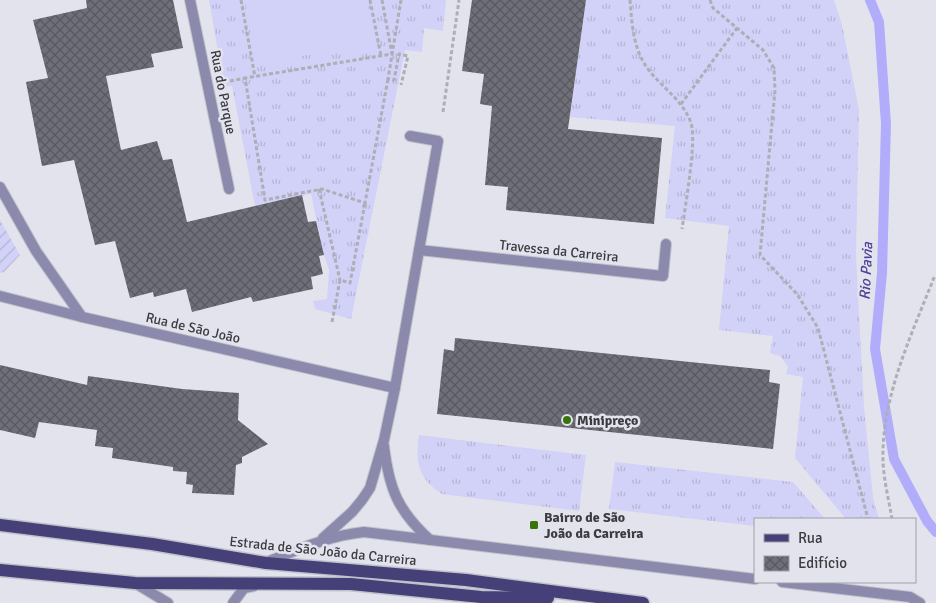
<svg xmlns="http://www.w3.org/2000/svg" width="936" height="603" font-family="Signika,sans-serif">
	<style>
		.grass { fill: url(#grass-tufts) }
		.garden { fill: url(#garden-furrows) }
		.pitch { fill: #d2d1f7 }
		.lines { fill: none; stroke-linecap: round; stroke-linejoin: round }
		.stream { stroke: #b2adfb; stroke-width: 10 }
		.building { fill: url(#building-cross-hatch) }
		.minor-casing { stroke: #c1c1cb; stroke-width: 12 }
		.tertiary-casing { stroke: #c1c1cb; stroke-width: 12 }
		.primary-casing { stroke: #c1c1cb; stroke-width: 15 }
		.path { stroke: #aeaeb7; stroke-width: 3; stroke-dasharray: 4 2.5; stroke-linecap: butt }
		.minor { stroke: #8b8aac; stroke-width: 10 }
		.tertiary { stroke: #8b8aac; stroke-width: 10 }
		.primary { stroke: #464079; stroke-width: 12 }
		.poi-dot { fill: #38740a; stroke: #e3e3ee; stroke-width: 2 }
		.labels { text-anchor: middle; dominant-baseline: central; stroke-width: 5; stroke-linejoin: round; paint-order: stroke }
		.street-label { font-size: 14px; fill: #3b3b40; stroke: #e3e3ee }
		.poi-label { font-size: 14px; font-weight: bold; fill: #3b3b40; stroke: #e3e3ee; text-anchor: start }
		.water-label { font-size: 15px; font-style: italic; fill: #4e419a; stroke: #e3e3ee }
	</style>
	<defs>
		<pattern id="grass-tufts" width="24" height="20" patternUnits="userSpaceOnUse" patternTransform="scale(1.25)"><rect width="24" height="20" fill="#d2d1f7"/><path d="M3 7l-1-3M5 7V3M7 7l1-3M15 17l-1-3M17 17v-4M19 17l1-3" fill="none" stroke="#b5b4d5"/></pattern>
		<pattern id="garden-furrows" width="10" height="10" patternUnits="userSpaceOnUse" patternTransform="scale(1.25)"><rect width="10" height="10" fill="#d2d1f7"/><path d="M-1 1l2-2M0 10L10 0M9 11l2-2" fill="none" stroke="#b5b4d5"/></pattern>
		<pattern id="building-cross-hatch" width="8" height="8" patternUnits="userSpaceOnUse" patternTransform="scale(1.25)"><rect width="8" height="8" fill="#6f6f79"/><path d="M0 0l8 8M0 8l8-8" fill="none" stroke="#585860"/></pattern>
	</defs>
	<rect width="100%" height="100%" fill="#e3e3ee"/>
	<g class="grass">
		<path d="M209,0h237l-3,31 -19,-3 -2,24 -17,-2 -54,269 -36,-10 -2,-8 14,-2 2,-29 -5,-15 -13,-61 -56,12 -23,-120h-8z"/>
		<path d="M586,0h248l8,25 17,85 -3,145 8,152 9,91 6,21h-33l-51,-61 8,-81 -17,-3 2,-7 -8,-11 -10,-3 3,-17 -54,-6 10,-104 -64,-8 10,-92 -105,-9z"/>
		<path d="M419,435l167,20 -7,56 -137,-17c-24,-15 -27,-32 -23,-59z"/>
		<path d="M615,462l178,20 32,37h-70v7l-146,-17z"/>
	</g>
	<path class="garden" d="M0,220l20,35 -16,17 -4,1z"/>
	<path class="pitch" d="M245,0h121l8,43 -117,21z"/>
	<g class="lines">
		<path class="stream" d="M870,0l9,22 7,102 -4,149 -7,76 19,110 33,62 9,11"/>
	</g>
	<g class="building">
		<path d="M86,0h87l10,48 -32,6 3,13 -48,9 15,74 36,-9 6,19 9,-1 15,63 115,-27 6,27 8,-1 8,34 -5,1 4,18 -12,3 2,12 -60,13 -2,-5 -59,15 -6,-23 -32,8 -1,-5 -23,6 -15,-57 -20,4 -21,-85 -32,6 -16,-84 22,-4 -15,-58 54,-12z"/>
		<path d="M472,0h114l-18,129 94,9 -8,86 -148,-14 2,-23 -23,-2 7,-79 -12,-2 4,-30 -22,-3z"/>
		<path d="M455,338l315,32 -1,12 11,2 -7,65 -336,-35 7,-65 10,2z"/>
		<path d="M0,365l87,20 1,-9 94,13 57,4 -1,27 30,24 -26,13v6l-6,2 -2,30 -42,-2 1,-8 -7,-1 1,-12 -14,-1v-4l-61,-9 1,-10 -18,-2 2,-16 -58,-8 -4,16 -35,-8z"/>
	</g>
	<g class="lines">
		<defs>
			<g id="minor">
				<path d="M190,0l39,189"/>
				<path d="M0,187l36,64 46,66 313,71"/>
				<path d="M419,250l244,26 3,-32"/>
				<path d="M0,296l82,21"/>
				<path d="M384,446c5,43 14,65 46,94"/>
				<path d="M323,538l29,-26 10,-12 8,-12 14,-48 11,-52 43,-247 -28,-5"/>
				<path d="M267,562c33,-13 60,-26 97,-30l391,47"/>
				<path d="M782,582l128,15 10,6"/>
			</g>
			<g id="tertiary">
				<path d="M135,583l33,20"/>
				<path d="M233,603l11,-15 10,-2"/>
			</g>
			<g id="primary">
				<path d="M0,525l152,19 114,19 200,17 177,23"/>
				<path d="M0,570l135,13 216,1 130,13 67,1"/>
			</g>
		</defs>
		<use href="#minor" class="minor-casing"/>
		<use href="#tertiary" class="tertiary-casing"/>
		<use href="#primary" class="primary-casing"/>
		<g class="path">
			<path d="M241,0l14,77"/>
			<path d="M370,0l11,56"/>
			<path d="M382,0l10,54 -147,24 20,122 57,-11 43,14 23,-124"/>
			<path d="M401,0l-13,79 6,1 5,-26 9,2 -7,29"/>
			<path d="M630,0c2,24 3,49 18,69 14,19 35,31 43,54 6,18 -6,84 -9,106"/>
			<path d="M710,0l3,8 50,42 11,18 1,22 -15,165 37,39 21,34 50,191"/>
			<path d="M230,81l15,-3"/>
			<path d="M681,104l56,-76"/>
			<path d="M443,112l16,-112"/>
			<path d="M319,189l21,91"/>
			<path d="M332,322l8,-42 10,3 15,-80"/>
			<path d="M892,519c-3,-18 -8,-38 -9,-57 -2,-65 29,-128 52,-187"/>
		</g>
		<use href="#minor" class="minor"/>
		<use href="#tertiary" class="tertiary"/>
		<use href="#primary" class="primary"/>
	</g>
	<g class="poi-dot">
		<circle cx="567" cy="420" r="5"/>
		<rect x="529" y="520" width="10" height="10" rx="2.5"/>
	</g>
	<g class="labels">
		<g class="street-label">
			<text transform="translate(223 92) rotate(79)">Rua do Parque</text>
			<text transform="translate(559 251) rotate(6)">Travessa da Carreira</text>
			<text transform="translate(193 328) rotate(13)">Rua de São João</text>
			<text transform="translate(323 551) rotate(6)">Estrada de São João da Carreira</text>
		</g>
		<g class="poi-label">
			<text x="577" y="420">Minipreço</text>
			<text x="544" y="517">Bairro de São<tspan x="544" dy="16">João da Carreira</tspan></text>
		</g>
		<g class="water-label">
			<text transform="translate(866 271) rotate(-87)">Rio Pavia</text>
		</g>
	</g>
	<rect x="754" y="518" width="162" height="65" fill="#e3e3ee" stroke="#a0a0a8"/>
	<rect x="764" y="534" width="25" height="8" fill="#464079" stroke="#a0a0a8"/>
	<text x="798" y="543" font-size="15" fill="#3b3b40">Rua</text>
	<rect x="764" y="556" width="25" height="15" fill="url(#building-cross-hatch)" stroke="#a0a0a8"/>
	<text x="798" y="568" font-size="15" fill="#3b3b40">Edifício</text>
</svg>
